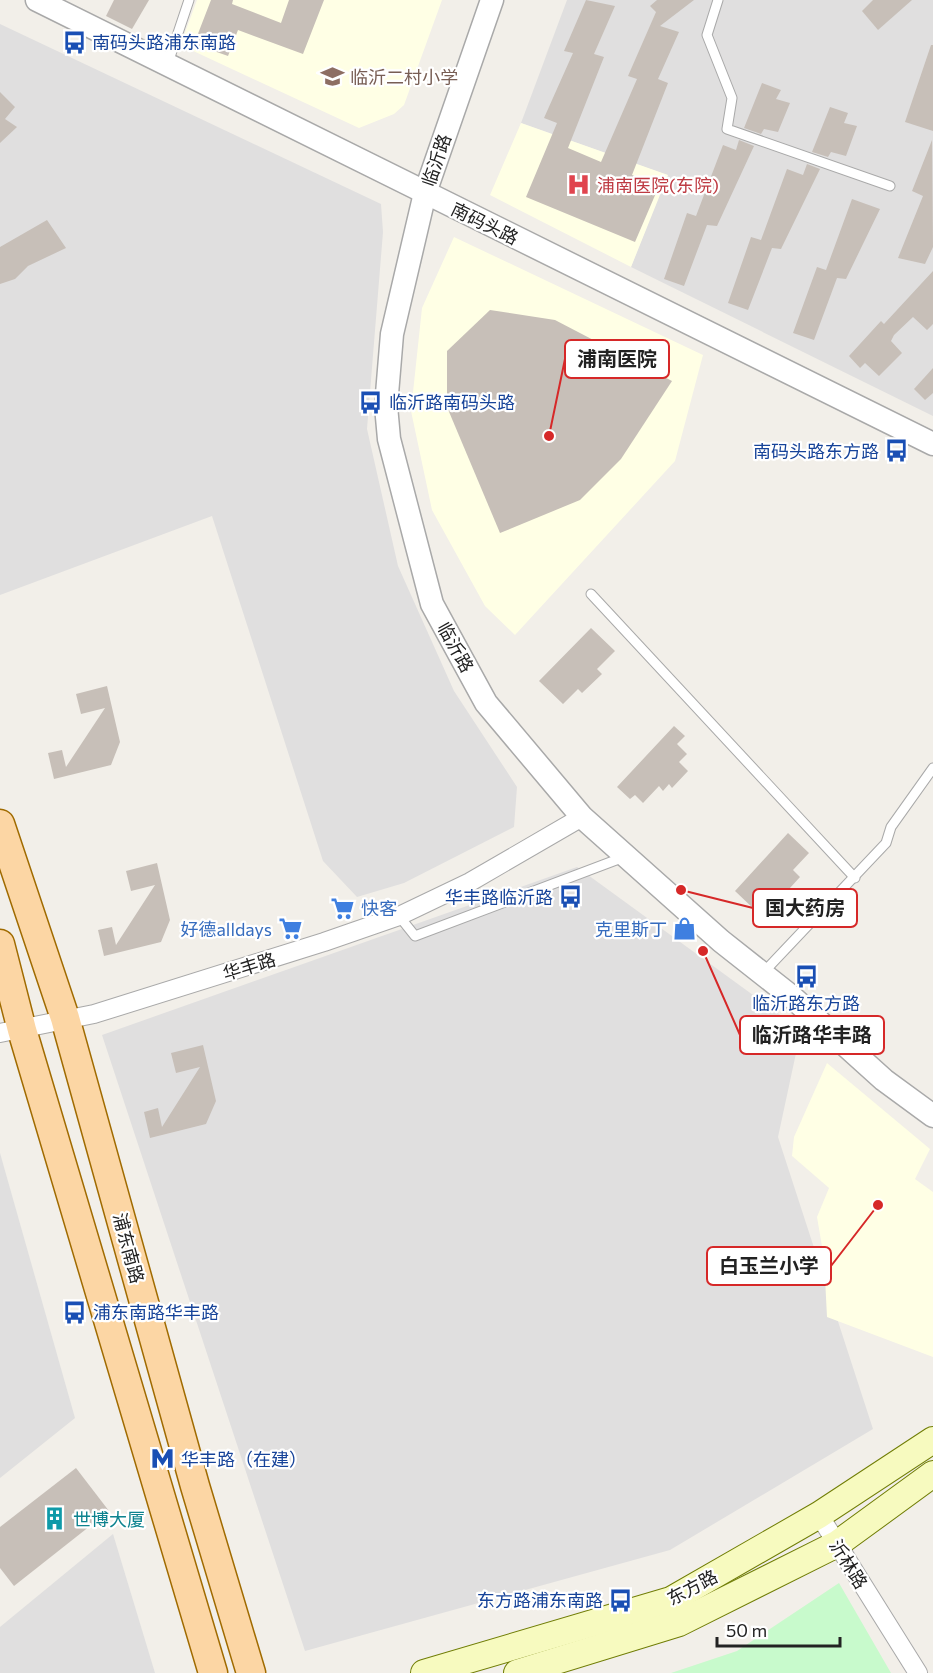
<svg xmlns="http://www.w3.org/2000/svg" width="933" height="1673" font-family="Commissioner,'Noto Sans SC',sans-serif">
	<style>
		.residential { fill: #e0dfdf }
		.education { fill: #ffffe5 }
		.park { fill: #c8facc }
		.building { fill: #c7bfb8 }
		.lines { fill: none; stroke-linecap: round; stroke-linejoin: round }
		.service-casing { stroke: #a9a9a9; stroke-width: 11 }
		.minor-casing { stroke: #a9a9a9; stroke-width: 20 }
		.tertiary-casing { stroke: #a9a9a9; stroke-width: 25 }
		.secondary-casing { stroke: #707d05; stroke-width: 28 }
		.primary-casing { stroke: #a06b00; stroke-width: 31 }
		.service { stroke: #fff; stroke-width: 9 }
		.minor { stroke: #fff; stroke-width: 18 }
		.tertiary { stroke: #fff; stroke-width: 22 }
		.secondary { stroke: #f7fabf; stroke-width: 26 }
		.primary { stroke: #fcd6a4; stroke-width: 28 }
		.labels { text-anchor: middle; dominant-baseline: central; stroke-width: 4.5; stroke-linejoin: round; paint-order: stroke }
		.transit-label { font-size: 18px; fill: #164399; stroke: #fff; text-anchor: start }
		.education-label { font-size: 18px; fill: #785e54; stroke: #fff; text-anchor: start }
		.street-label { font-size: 18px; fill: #222; stroke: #fff }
		.health-label { font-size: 18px; fill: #be3a42; stroke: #fff; text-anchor: start }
		.shop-label { font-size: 18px; fill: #366cbe; stroke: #fff; text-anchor: end }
		.culture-label { font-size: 18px; fill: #0d838f; stroke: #fff; text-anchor: start }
		.leader { fill: none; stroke: #d62828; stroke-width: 2 }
		.callout-dot { fill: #d62828; stroke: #fff; stroke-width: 2 }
		.callout { fill: #fff; stroke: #d62828; stroke-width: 2 }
		.callout-label { font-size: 20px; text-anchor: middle; font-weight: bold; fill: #222 }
	</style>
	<rect width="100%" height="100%" fill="#f2efe9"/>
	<g class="residential">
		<path d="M567,0h366v416l-302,-149 36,-92 -146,-52z"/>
		<path d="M0,24l381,180 2,28 -16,197 31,137 56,125 63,96 -3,40 -110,56 -47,14 -34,-36 -111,-345 -212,79z"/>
		<path d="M577,867l224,163 -23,107 95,292 -203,121 -365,101 -203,-616z"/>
		<path d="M0,1153l75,265 -75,60z"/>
		<path d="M113,1534l42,139h-155v-46z"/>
	</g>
	<g class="education">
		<path d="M197,0h245l-38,105 -10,9 -35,14 -170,-79 -6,-11z"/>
		<path d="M521,123l147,52 -37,92 -141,-72z"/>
		<path d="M454,237l249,118 -28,106 -160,174 -30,-29 -53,-96 -21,-99 11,-103z"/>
		<path d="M827,1063l103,86 -15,30 18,13v165l-106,-40 -3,-59 -7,-41 12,-29 -37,-32 2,-19z"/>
	</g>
	<path class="park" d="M839,1583l52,90h-220l66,-22z"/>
	<g class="building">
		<path d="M114,0h35l-17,29 -26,-13z"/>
		<path d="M211,0h22l-1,4 49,19 8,-23h35l-21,54 -65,-24 -10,26 -34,-12z"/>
		<path d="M586,0l29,6 -21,48 10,3 -36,91 33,14 36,-83 -9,-3 28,-64 -6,-6 7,-6h37l-34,26 19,6 -21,47 10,4 -36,92 27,11 -24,56 -109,-45 31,-74 -13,-5 29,-65 -9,-2z"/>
		<path d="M873,0h39l-34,30 -16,-19z"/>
		<path d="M931,45h2v86l-28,-9z"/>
		<path d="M762,83l19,7 -5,9 14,4 -12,29 -14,-3 -3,5 -17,-6z"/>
		<path d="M0,92l15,15 -10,12 12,8 -17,16z"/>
		<path d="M830,107l18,6 -4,10 13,3 -11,30 -15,-4 -3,5 -16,-5z"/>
		<path d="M739,140l15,6 -37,80 -10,-1 -23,61 -20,-7 23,-66 9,3 27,-71 13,5z"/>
		<path d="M932,140l1,107 -8,17 -27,-6 25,-62 -11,-5z"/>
		<path d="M807,164l13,5 -39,80 -9,-1 -24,62 -20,-7 23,-66 10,3 26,-71 16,6z"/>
		<path d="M852,199l28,10 -34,70 -9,-1 -23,62 -21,-7 24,-66 9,3z"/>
		<path d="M47,220l19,28 -38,18 -13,13 -15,5v-37z"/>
		<path d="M933,271v53l-6,6 -14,-13 -19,18 -3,6 11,12 -23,23 -14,-13 -5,5 -11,-12 32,-35 3,3z"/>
		<path d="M490,310l65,10 117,61 -51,78 -41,41 -80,33 -53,-126v-56z"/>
		<path d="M933,368v25l-8,7 -11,-11z"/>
		<path d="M591,628l24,23 -18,18 5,5 -20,19 -4,-4 -15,15 -24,-23z"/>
		<path d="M107,686l13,56 -9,23 -57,14 -6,-26 14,-3 4,17 39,-59 -24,6 -5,-20z"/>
		<path d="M674,726l11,10 -8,8 10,10 -8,8 9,9 -16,17 -3,-4 -6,7 -4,-5 -16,17 -8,-8 -5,4 -13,-12z"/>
		<path d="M788,833l21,20 -16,17 7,7 -21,23 -8,-7 -16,17 -20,-19z"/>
		<path d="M157,863l13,57 -9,22 -57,14 -6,-26 14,-3 4,18 39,-60 -24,6 -5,-20z"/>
		<path d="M203,1045l13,56 -10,23 -56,14 -6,-26 14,-4 4,19 38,-60 -24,6 -5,-20z"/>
		<path d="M76,1468l33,43 -95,75 -14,-18v-41z"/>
	</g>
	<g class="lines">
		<defs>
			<g id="service">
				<path d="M718,0l-11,35 25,63 -5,31 163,57"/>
				<path d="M168,63l21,-63"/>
				<path d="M591,594l264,284"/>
				<path d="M399,916l16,20 209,-79"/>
				<path d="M762,974l124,-131 5,-16 42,-59"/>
			</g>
			<g id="minor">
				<path d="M0,1033l94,-19 230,-72 75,-26 71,-34 112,-65"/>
				<path d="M819,1515l99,158"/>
			</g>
			<g id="tertiary">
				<path d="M37,0l896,444"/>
				<path d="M492,0l-67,193 -33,141 -6,72 3,33 43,165 54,99 96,114 139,124 71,56 92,83 49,36"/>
			</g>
			<g id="secondary">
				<path d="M424,1673l247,-73 148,-85 114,-75"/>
				<path d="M517,1673l162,-50 158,-79 96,-70"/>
			</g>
			<g id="primary">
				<path d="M0,824l65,194 130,468 56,187"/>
				<path d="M0,944l22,86 191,643"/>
			</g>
		</defs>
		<use href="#service" class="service-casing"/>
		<use href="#minor" class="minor-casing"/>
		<use href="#tertiary" class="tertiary-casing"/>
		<use href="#secondary" class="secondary-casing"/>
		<use href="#primary" class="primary-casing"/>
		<use href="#service" class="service"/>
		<use href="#minor" class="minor"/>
		<use href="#tertiary" class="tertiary"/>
		<use href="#secondary" class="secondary"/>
		<use href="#primary" class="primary"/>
	</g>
	<defs>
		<symbol id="bus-bare" viewBox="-9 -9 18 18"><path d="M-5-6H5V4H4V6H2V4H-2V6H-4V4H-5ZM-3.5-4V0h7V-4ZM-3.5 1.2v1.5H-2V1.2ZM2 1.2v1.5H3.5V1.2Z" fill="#1a4fb4" stroke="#fff" stroke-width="2.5" paint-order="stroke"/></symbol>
		<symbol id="school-bare" viewBox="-9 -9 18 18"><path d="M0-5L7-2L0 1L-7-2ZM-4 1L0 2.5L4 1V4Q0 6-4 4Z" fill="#8d6e63" stroke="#fff" stroke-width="2.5" paint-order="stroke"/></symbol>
		<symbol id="hospital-bare" viewBox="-9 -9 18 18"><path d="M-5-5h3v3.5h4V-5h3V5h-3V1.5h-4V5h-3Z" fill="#e0444e" stroke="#fff" stroke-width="2.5" paint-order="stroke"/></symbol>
		<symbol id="supermarket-bare" viewBox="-9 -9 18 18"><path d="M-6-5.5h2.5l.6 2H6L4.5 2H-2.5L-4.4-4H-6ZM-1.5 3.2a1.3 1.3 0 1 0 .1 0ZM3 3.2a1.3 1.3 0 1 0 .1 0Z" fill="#3f7fe0" stroke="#fff" stroke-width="2.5" paint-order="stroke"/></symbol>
		<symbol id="shop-bare" viewBox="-9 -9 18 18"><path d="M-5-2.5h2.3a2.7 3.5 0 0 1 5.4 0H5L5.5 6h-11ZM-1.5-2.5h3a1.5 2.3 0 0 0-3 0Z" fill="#3f7fe0" stroke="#fff" stroke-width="2.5" paint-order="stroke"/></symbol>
		<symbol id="metro-bare" viewBox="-9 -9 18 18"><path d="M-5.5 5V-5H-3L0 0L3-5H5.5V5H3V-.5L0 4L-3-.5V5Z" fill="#1a4fb4" stroke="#fff" stroke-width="2.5" paint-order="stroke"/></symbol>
		<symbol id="building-bare" viewBox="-9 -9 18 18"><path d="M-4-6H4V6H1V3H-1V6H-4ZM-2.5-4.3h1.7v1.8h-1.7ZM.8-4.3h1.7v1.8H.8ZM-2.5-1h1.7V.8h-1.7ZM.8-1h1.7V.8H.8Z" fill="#0f9aa8" stroke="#fff" stroke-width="2.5" paint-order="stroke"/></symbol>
	</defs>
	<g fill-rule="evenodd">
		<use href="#bus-bare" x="58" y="26" width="33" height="33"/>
		<use href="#school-bare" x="316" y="60" width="33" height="33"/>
		<use href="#hospital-bare" x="562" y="168" width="33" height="33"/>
		<use href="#bus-bare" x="354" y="386" width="33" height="33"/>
		<use href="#bus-bare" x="880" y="434" width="33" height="33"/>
		<use href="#bus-bare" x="554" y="880" width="33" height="33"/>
		<use href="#supermarket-bare" x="326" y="892" width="33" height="33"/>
		<use href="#supermarket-bare" x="274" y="912" width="33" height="33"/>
		<use href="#shop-bare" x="668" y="912" width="33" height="33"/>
		<use href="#bus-bare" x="790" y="960" width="33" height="33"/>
		<use href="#bus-bare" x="58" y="1296" width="33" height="33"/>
		<use href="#metro-bare" x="146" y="1442" width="33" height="33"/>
		<use href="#building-bare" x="38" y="1502" width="33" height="33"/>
		<use href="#bus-bare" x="604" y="1584" width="33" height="33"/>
	</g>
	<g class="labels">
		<g class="transit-label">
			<text x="92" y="42">南码头路浦东南路</text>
			<text x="389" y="402">临沂路南码头路</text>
			<text x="879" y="451" text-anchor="end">南码头路东方路</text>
			<text x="553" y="897" text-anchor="end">华丰路临沂路</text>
			<text x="806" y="1003" text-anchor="middle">临沂路东方路</text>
			<text x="93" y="1312">浦东南路华丰路</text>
			<text x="181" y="1459">华丰路（在建）</text>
			<text x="603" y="1600" text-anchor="end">东方路浦东南路</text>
		</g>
		<g class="education-label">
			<text x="350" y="77">临沂二村小学</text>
		</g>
		<g class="street-label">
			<text transform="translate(436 160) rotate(-71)">临沂路</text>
			<text transform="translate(485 223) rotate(26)">南码头路</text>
			<text transform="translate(456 647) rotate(61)">临沂路</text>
			<text transform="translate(249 966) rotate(-17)">华丰路</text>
			<text transform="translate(129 1248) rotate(75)">浦东南路</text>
			<text transform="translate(849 1564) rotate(58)">沂林路</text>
			<text transform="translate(692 1587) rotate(-28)">东方路</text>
		</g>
		<g class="health-label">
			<text x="597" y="185">浦南医院(东院)</text>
		</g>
		<g class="shop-label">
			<text x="361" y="908" text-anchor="start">快客</text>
			<text x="272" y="929">好德alldays</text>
			<text x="667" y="929">克里斯丁</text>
		</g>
		<g class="culture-label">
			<text x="73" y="1519">世博大厦</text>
		</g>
	</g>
	<path class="leader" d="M549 436L565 359M681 890L753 908M703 951L740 1035M878 1205L831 1266"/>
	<g class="callout-dot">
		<circle cx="549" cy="436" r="6"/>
		<circle cx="681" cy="890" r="6"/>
		<circle cx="703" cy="951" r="6"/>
		<circle cx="878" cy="1205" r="6"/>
	</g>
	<g class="callout">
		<rect x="565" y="340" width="104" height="38" rx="6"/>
		<rect x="753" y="889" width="104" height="38" rx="6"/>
		<rect x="740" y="1016" width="144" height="38" rx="6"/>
		<rect x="707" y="1247" width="124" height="38" rx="6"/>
	</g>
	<g class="callout-label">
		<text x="617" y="366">浦南医院</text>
		<text x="805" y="915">国大药房</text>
		<text x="812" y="1042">临沂路华丰路</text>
		<text x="769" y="1273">白玉兰小学</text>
	</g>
	<path d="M717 1637v9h123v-9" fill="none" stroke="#222222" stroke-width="3"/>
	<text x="726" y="1637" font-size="18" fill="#222222" stroke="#ffffff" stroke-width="4.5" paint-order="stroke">50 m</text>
</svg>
